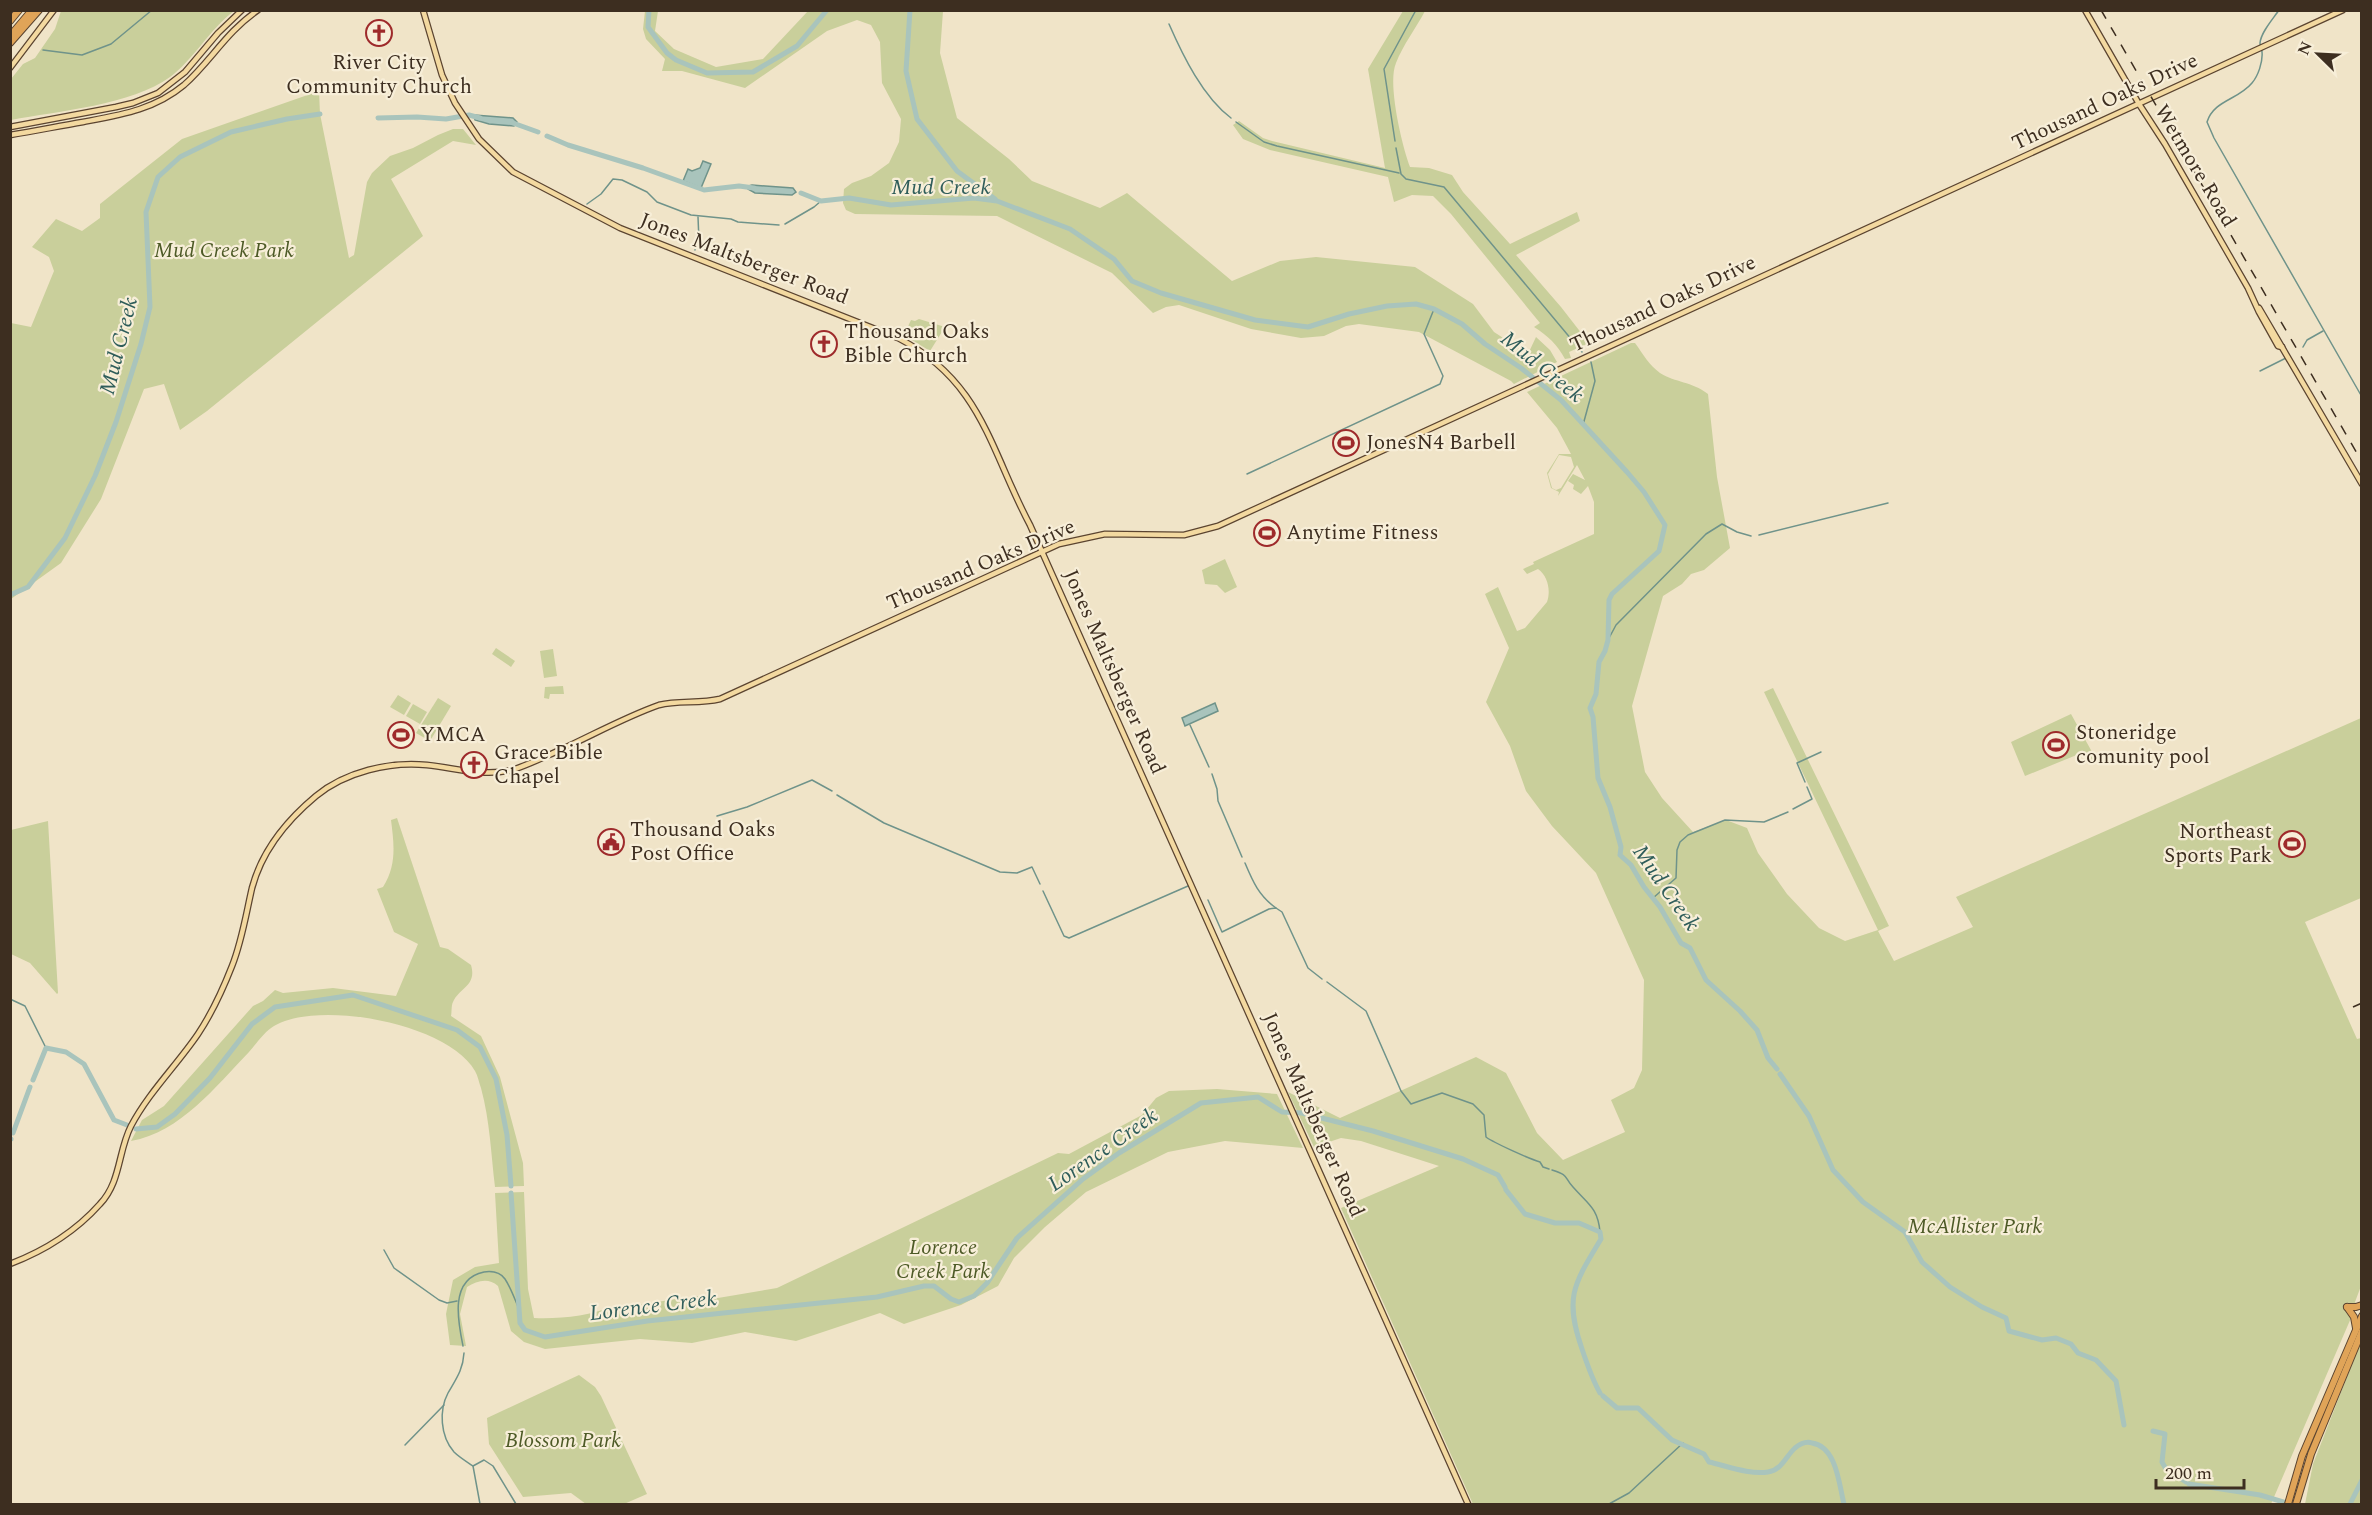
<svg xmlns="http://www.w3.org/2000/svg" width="2372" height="1515" font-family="Spectral,serif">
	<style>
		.green { fill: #c9cf9b; fill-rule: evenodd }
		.water { fill: #a9c4bc; stroke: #6f938a; stroke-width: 1.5 }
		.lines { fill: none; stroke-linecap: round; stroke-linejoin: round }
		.stream { stroke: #6f938a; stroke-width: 1.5 }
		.river { stroke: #a9c4bc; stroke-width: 5 }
		.major-casing { stroke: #5b4430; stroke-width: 7 }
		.highway-casing { stroke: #5b4430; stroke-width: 8 }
		.major { stroke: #f3d9a0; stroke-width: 4.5 }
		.highway { stroke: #e0a458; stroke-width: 6 }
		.rail { stroke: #3d2e20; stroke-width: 1.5; stroke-dasharray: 10 10; stroke-linecap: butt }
		.labels { text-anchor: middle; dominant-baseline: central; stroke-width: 4.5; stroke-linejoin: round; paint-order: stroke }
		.poi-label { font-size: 21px; fill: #3d2e20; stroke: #f7eed8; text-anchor: start }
		.street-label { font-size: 21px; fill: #3d2e20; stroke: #f7eed8 }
		.park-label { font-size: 21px; font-style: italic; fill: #4d5a26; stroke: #f7eed8 }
		.water-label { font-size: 22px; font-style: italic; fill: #2f5d5a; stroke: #f7eed8 }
	</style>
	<rect width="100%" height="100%" fill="#f0e4c8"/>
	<g class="green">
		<path d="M61,11v-1l173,1c-24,18 -41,49 -64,66 -38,28 -112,34 -159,43v-41l12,-15 12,-6 20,-29z"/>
		<path d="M645,11h13l-3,20 19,18 42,18 47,-8 45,-48h135l-3,42 17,65 52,41 23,22 68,27 27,-15 105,88 48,-20 36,-4 99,10 58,37 21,28 34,22 8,-17 14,13 7,12 -43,22 -3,-3 -92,-49 -60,-8 -13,2 -22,10 -23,2 -50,-9 -72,-24 -13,2 -13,6 -41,-40 -115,-57 -142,-2 -9,-4 -3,-7 1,-14 8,-6 19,-7 18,-13 10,-21 2,-23 -19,-36 -2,-41 -9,-17 -14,-5 -30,11 -82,57 -63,-17h-20l3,-12 -19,-20 -3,-10z"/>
		<path d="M1403,11h22c-9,17 -22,34 -29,52 -9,20 6,83 14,104l19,1 23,7 11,17 47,52 67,-32 3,9 -64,34 45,52 28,36 -20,9 2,6 -6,1c-8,-15 -17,-23 -31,-32l6,-4 -89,-109 -18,-18 -21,-1 -18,7 -6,-25 -118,-27 -27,-11 -10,-14 6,-4 24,17 9,3 113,27 -17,-99z"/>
		<path d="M319,91l1,23 29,144 5,-3 13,-73 5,-9 18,-17 23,-8 25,-13 15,-6h10l13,16 -23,-4 -62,38 32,57 -216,175 -27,19 -16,-46 -20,5 -43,110 -40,64 -50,36v-276l20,4 23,-56 -5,-14 -17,-10 24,-28 26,12 18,-13v-14l82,-65z"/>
		<path d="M919,319l26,8 -15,24 -26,-16 7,-15 4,1z"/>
		<path d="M1631,343h4c8,11 14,22 25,30 16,10 31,8 48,21l9,83 13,71 -26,22 -13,4 -9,10 -19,12 -31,110 13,66 17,26 31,34 33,-12 21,8 11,25 29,41 32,34 26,13 33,-11 -114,-238 9,-4 116,238 -11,5 16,30 79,-34 -17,-30 405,-179v180l-56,24 52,117 4,-1v248l-6,16 2,2 -86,200h-798l-132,-296 98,-42 -78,-25 -20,-3 -27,9 -26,-55 52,26 136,-61 30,16 31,60 26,27 62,-28 -14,-32 23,-12 8,-18 2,-90 -48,-107 -44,-47 -26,-35 -16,-45 -24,-44 23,-54 -24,-54 13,-7 19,44 8,-3 22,-26c4,-11 1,-26 -9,-33l-11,5 -4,-5 11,-5 -1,-2 61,-28v-32l-6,-16 -7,8 -8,-5 1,-4 -6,-4 5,-7 12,6 -8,-15 -19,31 1,-4 -8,-4 -4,-15 12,-19h12l-14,-26 -30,-36zM1559,455l12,2 3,10 -13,21 -5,2 -4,-2 -4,-14z"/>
		<path d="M1225,559l12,28 -12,6 -8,-8 -12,-1 -3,-14z"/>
		<path d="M496,648l19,13 -4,6 -19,-13z"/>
		<path d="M553,649l4,27 -13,2 -4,-27z"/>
		<path d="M563,686l1,8h-14l-1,5 -5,-1 1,-11z"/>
		<path d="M398,695l13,8 -7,12 -14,-8z"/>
		<path d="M438,698l13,8 -21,35 -14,-8z"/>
		<path d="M413,704l14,8 -7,12 -14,-8z"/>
		<path d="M2071,714l26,47 -7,3 -6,-12 -59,24 -14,-34z"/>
		<path d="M397,818l43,129 8,2 23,16c6,21 -11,22 -18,37 -2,4 -1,10 -2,14l30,20 19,41 23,86 1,23 -29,1c-4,-33 -5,-66 -14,-99 -2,-5 -3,-12 -6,-17 -26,-47 -156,-72 -201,-45 -9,5 -18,18 -25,26 -34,35 -68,80 -118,89l11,-21 22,-14 89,-100 10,-5 12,-11 8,3 50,-5 63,8 22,-52 -24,-12 -17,-43 6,-2c14,-22 11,-43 8,-67z"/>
		<path d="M48,821l10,172 -1,1 -27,-31 -19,-9v-124z"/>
		<path d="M1217,1089l60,5 26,54 -78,-7 -57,11 -82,40 -41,35 -31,31 -16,28 -37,19 -57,19 -24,-11 -84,28 -51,-9 -53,11 -52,-4 -95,10 -21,-7 -13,-11 -13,-45c-10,-9 -21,-5 -31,1l-7,27 6,32 -16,-1 -4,-31 7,-34 22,-13 24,-4 -4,-70 29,-1 4,97 6,29c27,1 55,-2 80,-12l3,2 79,-12 22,2 59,-10 281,-135 11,1 73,-39 14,-17 13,-7z"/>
		<path d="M2361,1341v163h-56l8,-40z"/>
		<path d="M579,1375l16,12 6,9 46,98 -23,10h-38l-15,-11 -48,4 -34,-53 -2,-26z"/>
	</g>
	<g class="water">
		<path d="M474,115l39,3 4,4 -3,4 -25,-2 -14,-4z"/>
		<path d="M703,161l8,3 -10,24 -18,-7 5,-12 4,2 8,-3z"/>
		<path d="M752,185l41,3 3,4 -4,3 -37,-2 -7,-4v-3z"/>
		<path d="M1215,703l3,8 -33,15 -3,-8z"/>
	</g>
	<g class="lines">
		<g class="stream">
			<path d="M2279,10c-6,9 -18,22 -19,33 0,3 2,6 2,9 1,10 -4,24 -10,31 -14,17 -38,17 -45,39l7,16 148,259"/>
			<path d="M1169,24c14,32 34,73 62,94"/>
			<path d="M43,50l39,5 29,-11 41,-34"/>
			<path d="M1236,122l28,20 13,4 122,27"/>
			<path d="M1395,141l-11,-72 32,-59"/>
			<path d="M1396,148l5,26 5,5 38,8 138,165"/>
			<path d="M587,204l14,-10 12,-15 9,1 25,12 10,10 34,13 40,4 7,3 41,3"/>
			<path d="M785,224l29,-17 7,-6"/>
			<path d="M695,250l4,-9 -1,-24"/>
			<path d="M2303,347l4,-7 16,-9"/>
			<path d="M2260,371l26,-13"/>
			<path d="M1583,425l12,-44 -4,-19"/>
			<path d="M1247,474l193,-90 3,-8 -19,-42 10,-25"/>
			<path d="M1759,535l129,-32"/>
			<path d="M1608,640l8,-15 90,-91 16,-10 15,8 14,4"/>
			<path d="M1190,725l19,42"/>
			<path d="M1212,774l5,15 1,12 24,56"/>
			<path d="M1805,782l-8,-19 24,-11"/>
			<path d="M837,795l47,28 116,49 17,1 15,-6 8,17"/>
			<path d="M1793,809l19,-10 -5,-12"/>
			<path d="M717,816l30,-9 65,-27 20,11"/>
			<path d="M1245,863c8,19 14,33 31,45"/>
			<path d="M1043,891l21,45 5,2 119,-52"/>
			<path d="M1653,898l23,-20 1,-28 3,-8 8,-7 37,-15 39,2 24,-10"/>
			<path d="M1208,900l14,32 47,-23 7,-1 6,4 26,56 14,11"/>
			<path d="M1327,982l39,29 35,80 10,13 31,-11 31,11 11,11 2,22c8,6 44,22 54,25l3,5 6,2"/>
			<path d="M10,999l15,7 21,42"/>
			<path d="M1552,1170c18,6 11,6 21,17 15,17 25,21 27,45"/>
			<path d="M384,1250l10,18 45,32 8,3 10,-2"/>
			<path d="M463,1346c-5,-24 -14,-67 21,-74 7,-1 16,0 21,7 6,9 10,21 14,30"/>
			<path d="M464,1353c-1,17 -8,26 -16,40 -9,17 -8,43 6,59 5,5 13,10 19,14l7,38"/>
			<path d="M405,1445l39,-40"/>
			<path d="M473,1466l11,-6 9,6 23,38"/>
			<path d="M1609,1504l20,-11 54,-50"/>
		</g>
		<g class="river">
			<path d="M649,10l-1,17 19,26 9,7 31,13 46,-1 44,-26 30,-36"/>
			<path d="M910,10l-4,61 11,48 40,52 38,28"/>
			<path d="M378,118l39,-1 29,2 23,-4 11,3"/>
			<path d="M513,123l25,9"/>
			<path d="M547,136l21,9 75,23 61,22 35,-4 15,2"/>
			<path d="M801,193l20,8 28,-3 42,7 83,-7 23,3 73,28 44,30 18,22 29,12 94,27 53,7 41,-13 38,-8 29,-2 18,5 28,15 23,20 36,24 40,32 66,72 17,20 21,33 -6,26 -47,43 -3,6 -1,40 -3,11 -6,11 -3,32 -6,14 3,9 5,61 12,29 11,40 -1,8 11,10 13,22 16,20 21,36 9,5 16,32 34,31 17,19 11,28 9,11"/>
			<path d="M10,595l18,-8 37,-49 30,-62 21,-54 25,-78 9,-37 -4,-95 12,-35 22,-20 51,-25 56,-13 33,-5"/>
			<path d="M1780,1074l29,42 24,54 30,32 42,30 17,30 28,25 32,20 24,11 3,13 33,9 14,-2 15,6 7,9 18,7 20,21 8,44"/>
			<path d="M33,1080l13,-32 20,4 18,12 30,56 13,5"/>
			<path d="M136,1129l21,-2 18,-13 35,-36 42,-54 23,-17 78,-12 104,35 23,17 16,32 11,56 4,51"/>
			<path d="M13,1133l17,-46"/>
			<path d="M10,1139h1"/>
			<path d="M1506,1190l19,24 30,9h24l21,9 1,7c-27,45 -37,58 -19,110 5,15 10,30 18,44"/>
			<path d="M511,1193l9,130 5,7 20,7 102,-16 230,-24 47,-11h10l17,13 8,3 15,-6 13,-13 30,-45 66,-59 36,-26 82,-50 57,-6 24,15 20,1 71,18 90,28 35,16 7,12"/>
			<path d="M1603,1396l14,12h21l34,32 32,14 5,8c18,4 41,13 59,10 14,-2 18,-16 27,-24 5,-4 11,-7 17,-5 25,4 27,42 32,61"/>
			<path d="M2153,1431l12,3 -3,28 4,7 20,13"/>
			<path d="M2189,1484l71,11 30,9"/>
			<path d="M2350,1504l12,-24"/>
		</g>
		<defs>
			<g id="major">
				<path d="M423,10l19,65 13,28 24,36 34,33 107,56 278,110c84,43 92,112 132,187l438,979"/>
				<path d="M2085,10l54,94 26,40 83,144 11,24 19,34 4,1"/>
				<path d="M10,68l44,-58"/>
				<path d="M10,127l106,-20 17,-4 25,-10 27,-21 33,-39 24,-23"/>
				<path d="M10,135c25,-4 49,-9 73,-13 37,-7 71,-12 101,-37 27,-24 42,-53 74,-75"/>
				<path d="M2259,308l103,176"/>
				<path d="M10,1264c34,-13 66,-33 90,-60 21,-22 18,-53 31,-78 18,-34 46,-61 67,-92 14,-21 25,-45 34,-68 10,-25 14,-52 20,-78 10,-38 34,-67 64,-92 29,-24 74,-35 111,-31 29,3 56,12 85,5 16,-5 32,-13 48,-20 33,-15 65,-33 99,-45 20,-5 40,-1 61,-6l339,-155 46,-10 79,1 34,-9 1125,-516"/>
			</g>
			<g id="highway">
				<path d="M10,21l9,-11"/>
				<path d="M10,36l22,-26"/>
				<path d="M10,43l29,-33"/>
				<path d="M2347,1307l7,10 2,11"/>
				<path d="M2347,1307h9l6,-2"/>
				<path d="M2288,1504l14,-48 60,-140"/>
				<path d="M2296,1504l15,-50 51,-123"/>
			</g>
		</defs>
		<use href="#major" class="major-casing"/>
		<use href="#highway" class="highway-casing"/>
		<use href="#major" class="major"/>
		<use href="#highway" class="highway"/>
		<g class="rail">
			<path d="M2101,10l261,452"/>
			<path d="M2353,1007l9,-4"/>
		</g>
	</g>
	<defs>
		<symbol id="church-ring" viewBox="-11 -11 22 22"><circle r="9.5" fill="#f7eed8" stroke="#9e2a2b" stroke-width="1.5"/><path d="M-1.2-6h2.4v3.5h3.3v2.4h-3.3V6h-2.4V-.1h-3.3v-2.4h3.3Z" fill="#9e2a2b"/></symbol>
		<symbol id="stadium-ring" viewBox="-11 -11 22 22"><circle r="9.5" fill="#f7eed8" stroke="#9e2a2b" stroke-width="1.5"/><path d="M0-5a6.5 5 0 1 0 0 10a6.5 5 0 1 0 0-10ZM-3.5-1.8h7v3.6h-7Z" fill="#9e2a2b"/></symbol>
		<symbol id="civic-ring" viewBox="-11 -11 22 22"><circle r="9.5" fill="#f7eed8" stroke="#9e2a2b" stroke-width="1.5"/><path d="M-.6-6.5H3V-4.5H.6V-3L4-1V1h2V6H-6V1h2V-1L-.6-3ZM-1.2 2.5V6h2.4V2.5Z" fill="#9e2a2b"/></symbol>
	</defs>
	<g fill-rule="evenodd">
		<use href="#church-ring" x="364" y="18" width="30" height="30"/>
		<use href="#church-ring" x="809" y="329" width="30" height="30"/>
		<use href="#stadium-ring" x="1331" y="428" width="30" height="30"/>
		<use href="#stadium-ring" x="1252" y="518" width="30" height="30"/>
		<use href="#stadium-ring" x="386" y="720" width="30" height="30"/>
		<use href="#stadium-ring" x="2041" y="730" width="30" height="30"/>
		<use href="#church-ring" x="459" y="750" width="30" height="30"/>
		<use href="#civic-ring" x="596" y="827" width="30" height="30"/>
		<use href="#stadium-ring" x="2277" y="829" width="30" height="30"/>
	</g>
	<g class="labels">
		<g class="poi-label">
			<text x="379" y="63" text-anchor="middle">River City<tspan x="379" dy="24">Community Church</tspan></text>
			<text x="844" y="332">Thousand Oaks<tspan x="844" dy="24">Bible Church</tspan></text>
			<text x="1366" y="443">JonesN4 Barbell</text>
			<text x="1286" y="533">Anytime Fitness</text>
			<text x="2076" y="733">Stoneridge<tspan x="2076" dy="24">comunity pool</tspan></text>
			<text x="420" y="735">YMCA</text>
			<text x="494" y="753">Grace Bible<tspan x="494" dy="24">Chapel</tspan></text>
			<text x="630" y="830">Thousand Oaks<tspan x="630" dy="24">Post Office</tspan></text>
			<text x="2272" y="832" text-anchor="end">Northeast<tspan x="2272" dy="24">Sports Park</tspan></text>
		</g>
		<g class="street-label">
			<text transform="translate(2105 102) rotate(-25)">Thousand Oaks Drive</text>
			<text transform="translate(2195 166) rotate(59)">Wetmore Road</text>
			<text transform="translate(744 259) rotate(21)">Jones Maltsberger Road</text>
			<text transform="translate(1663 304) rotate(-25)">Thousand Oaks Drive</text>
			<text transform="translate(981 565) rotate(-23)">Thousand Oaks Drive</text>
			<text transform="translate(1114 672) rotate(66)">Jones Maltsberger Road</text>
			<text transform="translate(1313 1115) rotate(66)">Jones Maltsberger Road</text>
		</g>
		<g class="park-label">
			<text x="224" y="251">Mud Creek Park</text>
			<text x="1975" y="1227">McAllister Park</text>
			<text x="943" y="1248">Lorence<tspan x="943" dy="24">Creek Park</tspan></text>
			<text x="563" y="1441">Blossom Park</text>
		</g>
		<g class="water-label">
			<text x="941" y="187">Mud Creek</text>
			<text transform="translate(119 346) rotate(-76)">Mud Creek</text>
			<text transform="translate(1542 367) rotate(39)">Mud Creek</text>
			<text transform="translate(1666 888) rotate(55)">Mud Creek</text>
			<text transform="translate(1103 1150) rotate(-35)">Lorence Creek</text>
			<text transform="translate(653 1306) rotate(-7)">Lorence Creek</text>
		</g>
	</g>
	<rect width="2372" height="1515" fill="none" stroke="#3d2e20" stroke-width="24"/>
	<g transform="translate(2318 54) rotate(294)" stroke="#f7eed8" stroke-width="4.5" paint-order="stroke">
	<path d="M0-4.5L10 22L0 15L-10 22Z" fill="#3d2e20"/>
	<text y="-9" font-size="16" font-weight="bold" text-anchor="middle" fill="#3d2e20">N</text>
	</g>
	<path d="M2156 1479v9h88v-9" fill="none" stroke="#3d2e20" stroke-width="3"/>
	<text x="2165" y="1479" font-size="18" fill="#3d2e20" stroke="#f7eed8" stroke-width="4.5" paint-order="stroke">200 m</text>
</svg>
